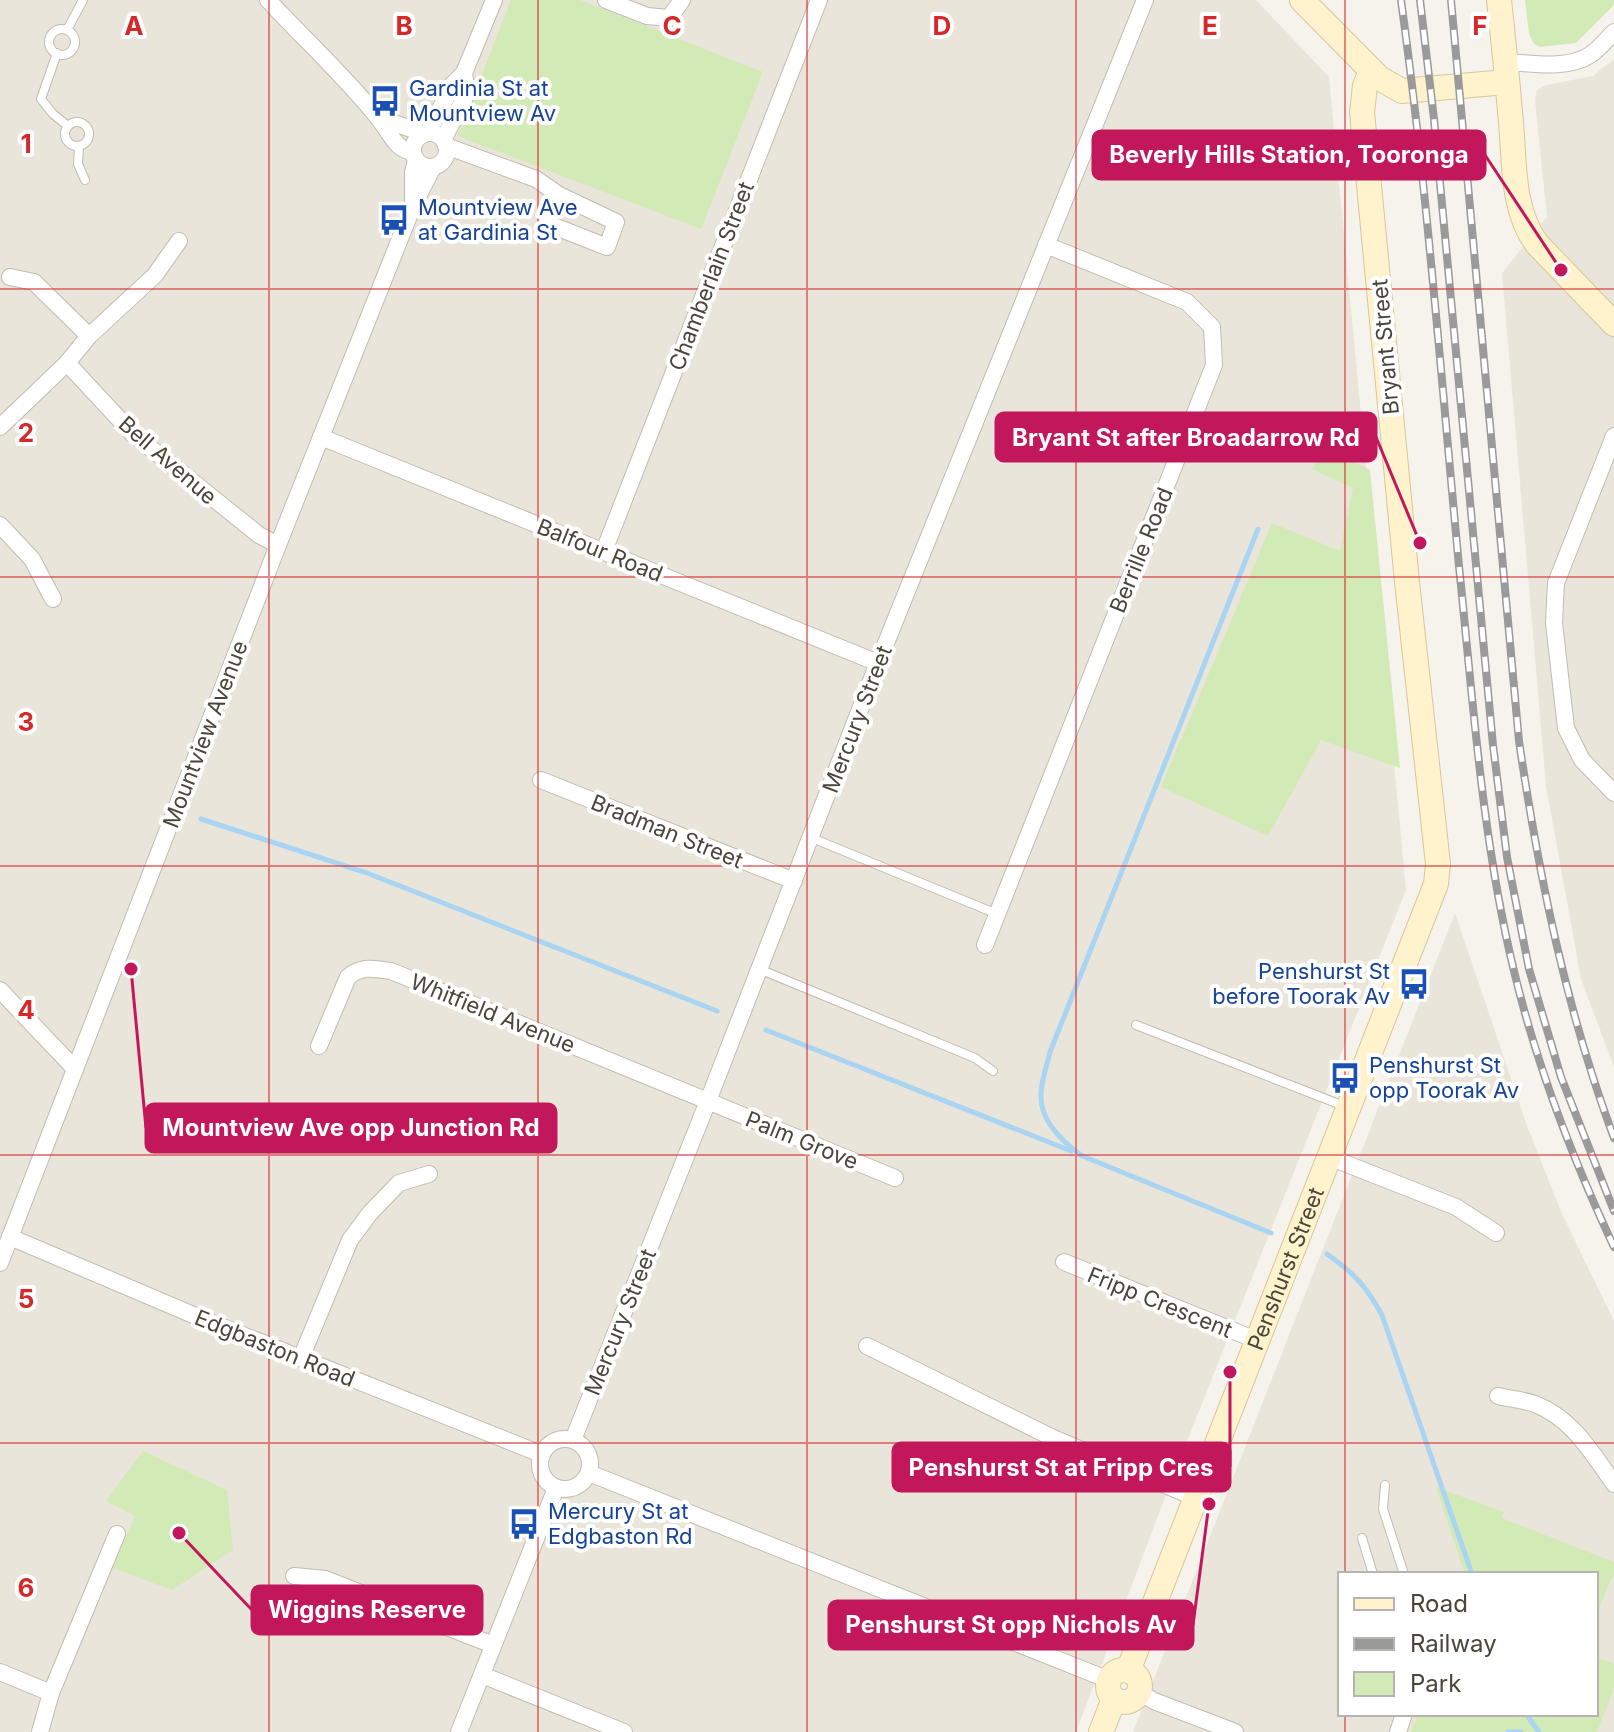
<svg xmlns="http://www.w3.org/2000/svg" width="1614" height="1732" font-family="Inter,sans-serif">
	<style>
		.residential { fill: #eae5da; fill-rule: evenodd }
		.green { fill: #d2eab5 }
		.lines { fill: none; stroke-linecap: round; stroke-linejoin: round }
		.stream { stroke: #a9d4f2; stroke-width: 5 }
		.lane-casing { stroke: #c2bbae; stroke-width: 10 }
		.street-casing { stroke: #c2bbae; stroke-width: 18 }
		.secondary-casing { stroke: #d6c79b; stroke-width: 26 }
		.lane { stroke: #fff; stroke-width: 8 }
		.street { stroke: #fff; stroke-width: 16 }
		.secondary { stroke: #fff3cd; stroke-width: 24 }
		.rail-casing { stroke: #9a9a9a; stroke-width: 8 }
		.rail { stroke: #fff; stroke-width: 5; stroke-dasharray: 15; stroke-linecap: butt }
		.grid { fill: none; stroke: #d62828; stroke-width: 2; stroke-opacity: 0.55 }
		.labels { text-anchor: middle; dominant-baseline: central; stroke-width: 8; stroke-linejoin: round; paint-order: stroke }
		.transit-label { font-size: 22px; fill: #164399; stroke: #fff; text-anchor: start }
		.street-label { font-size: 22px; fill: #4b4439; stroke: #fff }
		.grid-label { font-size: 26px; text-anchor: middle; font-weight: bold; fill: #d62828; stroke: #fff; stroke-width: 8; stroke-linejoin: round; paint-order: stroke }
		.leader { fill: none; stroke: #c2185b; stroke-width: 3 }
		.callout-dot { fill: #c2185b; stroke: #fff; stroke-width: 3 }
		.callout { fill: #c2185b; stroke: #c2185b; stroke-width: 3 }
		.callout-label { font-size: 24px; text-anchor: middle; font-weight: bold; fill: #fff }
	</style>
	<rect width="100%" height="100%" fill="#f6f3ec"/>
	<g class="residential">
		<path d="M0,0h1256l73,77 77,813 -232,584 -98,258h-1076z"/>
		<path d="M1614,59v1008l-33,-88 -35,-193 -44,-513 45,-56 -12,-117 2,-10 9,-5 47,-9z"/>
		<path d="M1455,913l72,213 35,88 52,107v411h-481zM1340,1574h256v140h-256z"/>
	</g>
	<g class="green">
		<path d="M511,0h69l183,72 -62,157 -243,-93z"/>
		<path d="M1525,0h89v5l-38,38 -36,4 -6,-3 -5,-10z"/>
		<path d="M1325,445l45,25 30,298 -79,-28 -53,96 -107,-49 111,-264 68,28 13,-63 -41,-19z"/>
		<path d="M143,1451l84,39 6,60 -61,40 -59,-22 22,-52 -29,-15z"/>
		<path d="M1436,1487l68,25 -2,6 112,44v14l-3,3 -15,39v-44h-131z"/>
		<path d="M1596,1657l18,7v25l-17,43h-186l7,-18h178z"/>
	</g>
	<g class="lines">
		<g class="stream">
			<path d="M201,819l166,54 350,138"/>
			<path d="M766,1030l305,121"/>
			<path d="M1080,1155l191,78"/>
			<path d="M1081,1155c-18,-13 -40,-33 -40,-58 -1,-14 6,-31 9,-45l208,-523"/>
			<path d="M1327,1254c27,19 39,32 55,61l90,259"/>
			<path d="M1526,1714l13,18"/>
			<path d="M1508,1732h13"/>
		</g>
		<defs>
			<g id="lane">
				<circle cx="62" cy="42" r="13"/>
				<path d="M67,30l16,-30"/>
				<path d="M57,53l-16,46 12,15 15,12"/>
				<circle cx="77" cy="134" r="12"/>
				<path d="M79,146l-1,18 7,16"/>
				<path d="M812,838l185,76"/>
				<path d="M759,969l216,89 18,13"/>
				<path d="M1136,1025l208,81"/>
				<path d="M1385,1485l-2,24 21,65"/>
				<path d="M1362,1538l11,36"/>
			</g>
			<g id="street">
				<path d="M268,0c36,39 78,77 111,119 11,13 16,31 34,33"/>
				<path d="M606,0l41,16 22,2 13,-18"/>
				<path d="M1506,62c25,1 61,8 84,-7 9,-6 16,-15 24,-23"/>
				<path d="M379,118l35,12 8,5"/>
				<path d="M428,133l25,-49 11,-11 30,-73"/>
				<circle cx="430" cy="150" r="17"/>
				<path d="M443,140l24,-47 -3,-20"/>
				<path d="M446,146l90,33 23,16 57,27 -9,25 -61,-24 13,-28"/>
				<path d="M413,204v-32l3,-11"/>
				<path d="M10,277l24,5 55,54"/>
				<path d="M67,363l66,71 126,101 19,10"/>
				<path d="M0,427l67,-64 22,-27 66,-61 24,-34"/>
				<path d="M1614,436l-58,147 -2,40 12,105 16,32 32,33"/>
				<path d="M321,437l557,226"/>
				<path d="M0,525l32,34 21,40"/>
				<path d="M604,551l215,-551"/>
				<path d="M541,780l253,101"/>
				<path d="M985,945l229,-580 -2,-38 -25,-25 -141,-57"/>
				<path d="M0,990l75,79"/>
				<path d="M319,1046l29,-69c14,-12 26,-8 43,-6l504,207"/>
				<path d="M1329,1157l127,50 40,26"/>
				<path d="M10,1237l195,83 336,134"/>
				<path d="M1064,1262l192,78"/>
				<path d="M0,1263l278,-718 135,-339 20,-39"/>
				<path d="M867,1346l184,91 145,61"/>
				<path d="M301,1358l49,-118 20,-27 29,-30 30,-9"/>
				<path d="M1498,1396c12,3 26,4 37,8 37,14 58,50 79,80"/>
				<circle cx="565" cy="1464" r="25"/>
				<path d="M573,1440l135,-339 170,-438 267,-663"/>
				<path d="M589,1473l520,207"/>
				<path d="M294,1576l31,3 168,66"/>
				<path d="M0,1672l51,21"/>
				<path d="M482,1675l142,57"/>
				<path d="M1139,1692l15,9 81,31"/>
				<path d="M40,1732l11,-39 66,-159"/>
				<path d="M459,1732l97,-244"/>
				<path d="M1398,1732l6,-18"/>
			</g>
			<g id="secondary">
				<path d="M1302,0l77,78 23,13 105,-9"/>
				<path d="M1499,0c4,37 8,74 11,112 5,43 0,96 27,132l77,80"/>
				<circle cx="1124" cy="1686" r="16"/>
				<path id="s1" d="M1128,1671l308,-787 2,-20 -31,-282 -45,-470 3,-26 6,-16"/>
				<path d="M1101,1732l13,-33"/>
			</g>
		</defs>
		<use href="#lane" class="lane-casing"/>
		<use href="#street" class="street-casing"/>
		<use href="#secondary" class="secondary-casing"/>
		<use href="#lane" class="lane"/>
		<use href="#street" class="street"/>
		<use href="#secondary" class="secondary"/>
		<defs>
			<g id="rail">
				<path d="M1401,0c26,188 40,377 58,566 14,135 23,273 55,405 22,92 60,191 100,276"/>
				<path d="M1420,0l14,119 59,626 14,112 22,112 32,108 53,134"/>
				<path d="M1451,0l68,741c20,136 47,268 95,397"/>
			</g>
		</defs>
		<use href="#rail" class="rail-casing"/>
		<use href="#rail" class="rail"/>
	</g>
	<path class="grid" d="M269,0v1732M538,0v1732M807,0v1732M1076,0v1732M1345,0v1574M0,289h1614M0,577h1614M0,866h1614M0,1155h1614M0,1443h1614M1345,1714v18"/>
	<defs>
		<symbol id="bus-bare" viewBox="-9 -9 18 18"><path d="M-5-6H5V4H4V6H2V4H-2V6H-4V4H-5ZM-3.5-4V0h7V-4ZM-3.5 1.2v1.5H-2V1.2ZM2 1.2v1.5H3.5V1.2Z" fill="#1a4fb4" stroke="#fff" stroke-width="2.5" paint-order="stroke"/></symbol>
	</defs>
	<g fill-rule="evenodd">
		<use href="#bus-bare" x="363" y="79" width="44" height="44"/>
		<use href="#bus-bare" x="372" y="198" width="44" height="44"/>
		<use href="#bus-bare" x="1392" y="962" width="44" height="44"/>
		<use href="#bus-bare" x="1323" y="1056" width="44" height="44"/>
		<use href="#bus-bare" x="502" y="1502" width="44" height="44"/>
	</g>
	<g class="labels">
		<g class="transit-label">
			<text x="409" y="88">Gardinia St at<tspan x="409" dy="25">Mountview Av</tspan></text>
			<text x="418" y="207">Mountview Ave<tspan x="418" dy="25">at Gardinia St</tspan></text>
			<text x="1390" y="971" text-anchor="end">Penshurst St<tspan x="1390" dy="25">before Toorak Av</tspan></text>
			<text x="1369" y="1065">Penshurst St<tspan x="1369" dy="25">opp Toorak Av</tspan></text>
			<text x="548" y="1511">Mercury St at<tspan x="548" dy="25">Edgbaston Rd</tspan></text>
		</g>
		<g class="street-label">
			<text transform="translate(711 276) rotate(-69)">Chamberlain Street</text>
			<text transform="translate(1385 347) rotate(-95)">Bryant Street</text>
			<text transform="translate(168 460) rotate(41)">Bell Avenue</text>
			<text transform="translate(600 550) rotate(22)">Balfour Road</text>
			<text transform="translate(1141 550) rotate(-68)">Berrille Road</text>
			<text transform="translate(857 719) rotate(-69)">Mercury Street</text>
			<text transform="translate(205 734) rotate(-69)">Mountview Avenue</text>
			<text transform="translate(667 831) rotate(22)">Bradman Street</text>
			<text transform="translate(493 1013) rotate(22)">Whitfield Avenue</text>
			<text transform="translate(802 1140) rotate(22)">Palm Grove</text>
			<text stroke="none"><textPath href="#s1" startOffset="432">Penshurst Street</textPath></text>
			<text transform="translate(1160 1302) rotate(22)">Fripp Crescent</text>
			<text transform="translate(620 1322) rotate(-68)">Mercury Street</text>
			<text transform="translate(275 1348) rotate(22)">Edgbaston Road</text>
		</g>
	</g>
	<g class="grid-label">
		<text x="134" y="35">A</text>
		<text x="404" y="35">B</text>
		<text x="672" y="35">C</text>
		<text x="942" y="35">D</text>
		<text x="1210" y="35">E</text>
		<text x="1480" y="35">F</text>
		<text x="26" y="153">1</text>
		<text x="26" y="442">2</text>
		<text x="26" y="731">3</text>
		<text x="26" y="1019">4</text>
		<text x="26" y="1308">5</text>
		<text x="26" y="1597">6</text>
	</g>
	<path class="leader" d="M1561 270L1485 155M1420 543L1376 437M131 969L146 1128M1230 1372L1230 1467M179 1533L252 1610M1209 1504L1193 1625"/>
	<g class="callout-dot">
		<circle cx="1561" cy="270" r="8"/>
		<circle cx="1420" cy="543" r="8"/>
		<circle cx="131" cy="969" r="8"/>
		<circle cx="1230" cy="1372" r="8"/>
		<circle cx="179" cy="1533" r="8"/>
		<circle cx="1209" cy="1504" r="8"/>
	</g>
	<g class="callout">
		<rect x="1093" y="131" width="392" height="48" rx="8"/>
		<rect x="996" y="413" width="380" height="48" rx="8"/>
		<rect x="146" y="1104" width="410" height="48" rx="8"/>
		<rect x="893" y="1443" width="337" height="48" rx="8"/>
		<rect x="252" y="1586" width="230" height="48" rx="8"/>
		<rect x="829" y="1601" width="364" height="48" rx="8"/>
	</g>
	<g class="callout-label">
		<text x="1289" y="163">Beverly Hills Station, Tooronga</text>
		<text x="1186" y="446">Bryant St after Broadarrow Rd</text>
		<text x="351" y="1136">Mountview Ave opp Junction Rd</text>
		<text x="1061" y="1476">Penshurst St at Fripp Cres</text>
		<text x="367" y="1618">Wiggins Reserve</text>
		<text x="1011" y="1633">Penshurst St opp Nichols Av</text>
	</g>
	<rect x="1338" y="1572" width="260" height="144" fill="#ffffff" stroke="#b7b4b0" stroke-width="2"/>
	<rect x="1354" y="1598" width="40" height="12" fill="#fff3cd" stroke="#b7b4b0" stroke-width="2"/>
	<text x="1410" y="1612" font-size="24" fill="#4b4439">Road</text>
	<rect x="1354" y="1638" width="40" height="12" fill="#9a9a9a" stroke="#b7b4b0" stroke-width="2"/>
	<text x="1410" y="1652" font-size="24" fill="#4b4439">Railway</text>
	<rect x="1354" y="1672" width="40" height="24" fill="#d2eab5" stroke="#b7b4b0" stroke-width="2"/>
	<text x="1410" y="1692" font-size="24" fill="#4b4439">Park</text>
</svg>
